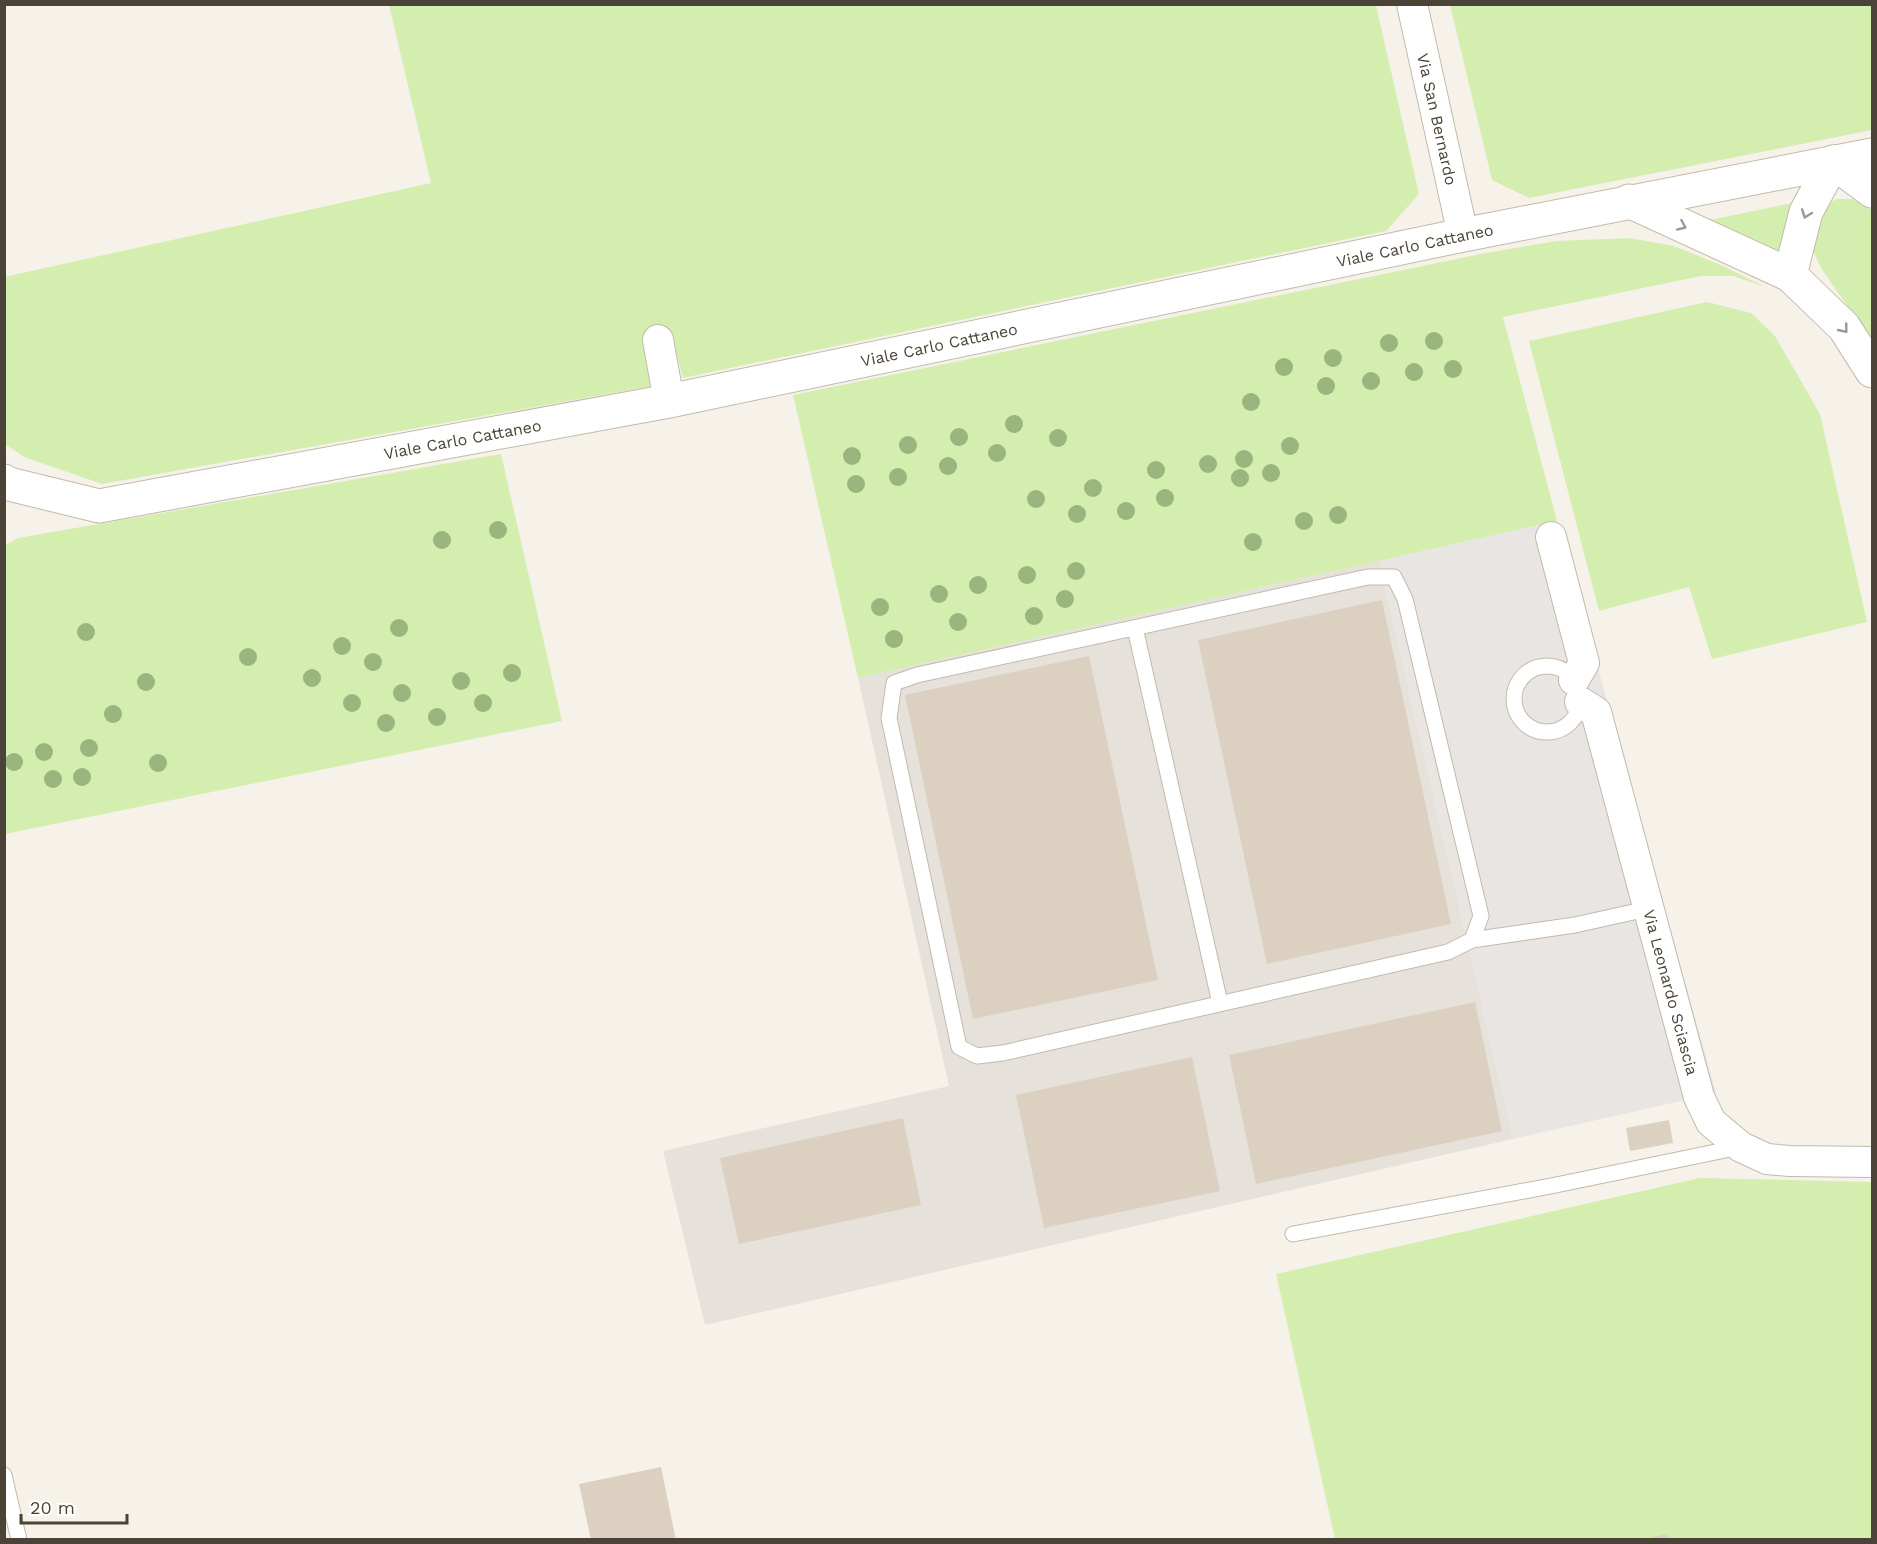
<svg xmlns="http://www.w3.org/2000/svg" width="1877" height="1544" font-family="'Work Sans',sans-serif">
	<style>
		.industrial { fill: #e6e1db }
		.green { fill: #d4eeb0 }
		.parking { fill: #e8e5e2 }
		.building { fill: #dcd1c1 }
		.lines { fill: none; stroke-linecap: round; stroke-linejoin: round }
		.service-casing { stroke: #c3baab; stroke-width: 17 }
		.minor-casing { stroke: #c3baab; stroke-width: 32 }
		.tertiary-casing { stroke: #c3baab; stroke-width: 35 }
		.service { stroke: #fff; stroke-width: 15 }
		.minor { stroke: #fff; stroke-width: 30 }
		.tertiary { stroke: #fff; stroke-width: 33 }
		.tree { fill: #98b67d }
		.oneway { stroke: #9c9891 }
		.labels { text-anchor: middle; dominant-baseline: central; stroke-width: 4.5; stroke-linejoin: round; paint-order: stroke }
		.street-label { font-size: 16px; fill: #4b4337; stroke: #fff }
	</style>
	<rect width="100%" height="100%" fill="#f6f2ea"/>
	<path class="industrial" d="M1379,561l134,578 -808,186 -42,-174 286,-65 -91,-408z"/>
	<g class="green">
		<path d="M389,5h987l43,189 -33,37 -703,147 -11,-41 -29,7 9,42 -550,98 -78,-27 -19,-13 -1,-167 427,-94z"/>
		<path d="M1450,5h422v125l-343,68 -37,-18z"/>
		<path d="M1837,199h19l16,12v131l-51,-74 -8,-18 2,-21 13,-26z"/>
		<path d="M1792,203l-15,54 -72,-36z"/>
		<path d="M1629,238l45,8 49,20 42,21 -32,-11h-32l-198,41 54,204 -699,157 -65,-283 693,-142 70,-12z"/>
		<path d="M1707,302l44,11 24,23 45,78 47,208 -155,37 -23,-72 -90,24 -70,-270z"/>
		<path d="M501,454l61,267 -557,113v-289l13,-7z"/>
		<path d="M1700,1178l172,4v357h-537l-59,-265z"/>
	</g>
	<path class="parking" d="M1557,521l159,572 -203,46 -134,-578z"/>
	<g class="building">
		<path d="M1382,600l69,324 -184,40 -69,-324z"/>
		<path d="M1089,656l69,324 -185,39 -68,-324z"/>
		<path d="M1475,1002l27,129 -246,53 -27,-129z"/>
		<path d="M1192,1057l28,134 -176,37 -28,-133z"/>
		<path d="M903,1118l18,87 -182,39 -19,-86z"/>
		<path d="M1669,1120l4,23 -43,8 -4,-23z"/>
		<path d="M661,1467l15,73h-85l-12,-56z"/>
		<path d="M1667,1534l1,6h-24v-1z"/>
	</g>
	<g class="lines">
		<defs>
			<g id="service">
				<path d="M1368,577h26l11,22 76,317 -9,24 -24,12 -445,101 -26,3 -18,-9 -70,-329 5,-35 23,-8z"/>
				<path d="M1135,628l85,375"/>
				<circle cx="1547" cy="699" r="33"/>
				<path d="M1472,940l103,-15 72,-16"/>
				<path d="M1293,1234l258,-48 189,-39"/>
				<path d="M4,1475l15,65"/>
			</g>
			<g id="minor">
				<path id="s1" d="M1412,4l51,231"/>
				<path d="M658,340l11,61"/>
				<path d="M1551,537l33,126 -10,17"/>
				<path id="s2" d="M1580,702l16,10 103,385 12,25 30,25 26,12 23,2 82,1"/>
			</g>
			<g id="tertiary">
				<path d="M1833,162l39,29"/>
				<path d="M1629,201l161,74 54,52 28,44"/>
				<path d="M1790,275l16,-63 27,-50"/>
				<path id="s3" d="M4,481l5,3 90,22 570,-105 794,-166 409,-80"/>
			</g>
		</defs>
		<use href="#service" class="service-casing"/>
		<use href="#minor" class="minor-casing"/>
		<use href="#tertiary" class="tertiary-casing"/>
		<use href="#service" class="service"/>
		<use href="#minor" class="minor"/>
		<use href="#tertiary" class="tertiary"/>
	</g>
	<g class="tree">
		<circle cx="1434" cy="341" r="9"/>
		<circle cx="1389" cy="343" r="9"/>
		<circle cx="1333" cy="358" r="9"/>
		<circle cx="1284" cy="367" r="9"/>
		<circle cx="1453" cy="369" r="9"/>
		<circle cx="1414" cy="372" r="9"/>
		<circle cx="1371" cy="381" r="9"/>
		<circle cx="1326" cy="386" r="9"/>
		<circle cx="1251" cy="402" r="9"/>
		<circle cx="1014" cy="424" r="9"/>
		<circle cx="959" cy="437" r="9"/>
		<circle cx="1058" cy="438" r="9"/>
		<circle cx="908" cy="445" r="9"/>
		<circle cx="1290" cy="446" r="9"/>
		<circle cx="997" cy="453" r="9"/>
		<circle cx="852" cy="456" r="9"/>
		<circle cx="1244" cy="459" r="9"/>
		<circle cx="1208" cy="464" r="9"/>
		<circle cx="948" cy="466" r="9"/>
		<circle cx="1156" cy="470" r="9"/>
		<circle cx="1271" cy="473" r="9"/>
		<circle cx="898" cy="477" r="9"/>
		<circle cx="1240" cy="478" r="9"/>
		<circle cx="856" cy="484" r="9"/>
		<circle cx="1093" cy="488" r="9"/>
		<circle cx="1165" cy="498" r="9"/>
		<circle cx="1036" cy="499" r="9"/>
		<circle cx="1126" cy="511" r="9"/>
		<circle cx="1077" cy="514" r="9"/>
		<circle cx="1338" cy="515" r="9"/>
		<circle cx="1304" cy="521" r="9"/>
		<circle cx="498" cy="530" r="9"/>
		<circle cx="442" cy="540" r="9"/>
		<circle cx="1253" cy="542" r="9"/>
		<circle cx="1076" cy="571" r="9"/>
		<circle cx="1027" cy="575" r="9"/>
		<circle cx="978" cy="585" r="9"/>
		<circle cx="939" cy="594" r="9"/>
		<circle cx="1065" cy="599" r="9"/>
		<circle cx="880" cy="607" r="9"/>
		<circle cx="1034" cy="616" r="9"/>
		<circle cx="958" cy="622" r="9"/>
		<circle cx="399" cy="628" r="9"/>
		<circle cx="86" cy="632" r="9"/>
		<circle cx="894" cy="639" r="9"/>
		<circle cx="342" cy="646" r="9"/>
		<circle cx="248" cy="657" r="9"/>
		<circle cx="373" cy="662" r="9"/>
		<circle cx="512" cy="673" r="9"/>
		<circle cx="312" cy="678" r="9"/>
		<circle cx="461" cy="681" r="9"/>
		<circle cx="146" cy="682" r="9"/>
		<circle cx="402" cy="693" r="9"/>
		<circle cx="352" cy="703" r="9"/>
		<circle cx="483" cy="703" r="9"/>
		<circle cx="113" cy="714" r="9"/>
		<circle cx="437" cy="717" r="9"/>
		<circle cx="386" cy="723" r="9"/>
		<circle cx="89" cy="748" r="9"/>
		<circle cx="44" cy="752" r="9"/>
		<circle cx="14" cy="762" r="9"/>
		<circle cx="158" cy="763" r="9"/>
		<circle cx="82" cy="777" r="9"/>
		<circle cx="53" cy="779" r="9"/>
	</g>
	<defs><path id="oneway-chevron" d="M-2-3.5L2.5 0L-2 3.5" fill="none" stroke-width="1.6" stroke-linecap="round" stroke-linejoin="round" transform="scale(1.5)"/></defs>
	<g class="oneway">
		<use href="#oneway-chevron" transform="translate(1806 214) rotate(110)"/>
		<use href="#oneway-chevron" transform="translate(1682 226) rotate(24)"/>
		<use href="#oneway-chevron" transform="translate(1844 329) rotate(51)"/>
	</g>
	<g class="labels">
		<g class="street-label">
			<text stroke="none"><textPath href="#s1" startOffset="118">Via San Bernardo</textPath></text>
			<text stroke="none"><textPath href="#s3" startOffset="1440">Viale Carlo Cattaneo</textPath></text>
			<text stroke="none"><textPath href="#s3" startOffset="954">Viale Carlo Cattaneo</textPath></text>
			<text stroke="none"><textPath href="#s3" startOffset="468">Viale Carlo Cattaneo</textPath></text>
			<text stroke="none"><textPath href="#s2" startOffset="309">Via Leonardo Sciascia</textPath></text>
		</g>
	</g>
	<rect width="1877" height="1544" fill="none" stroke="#4b4337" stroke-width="12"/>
	<path d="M21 1514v9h106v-9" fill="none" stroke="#4b4337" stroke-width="3"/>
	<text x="30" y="1514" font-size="18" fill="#4b4337" stroke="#ffffff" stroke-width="4.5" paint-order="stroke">20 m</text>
</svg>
